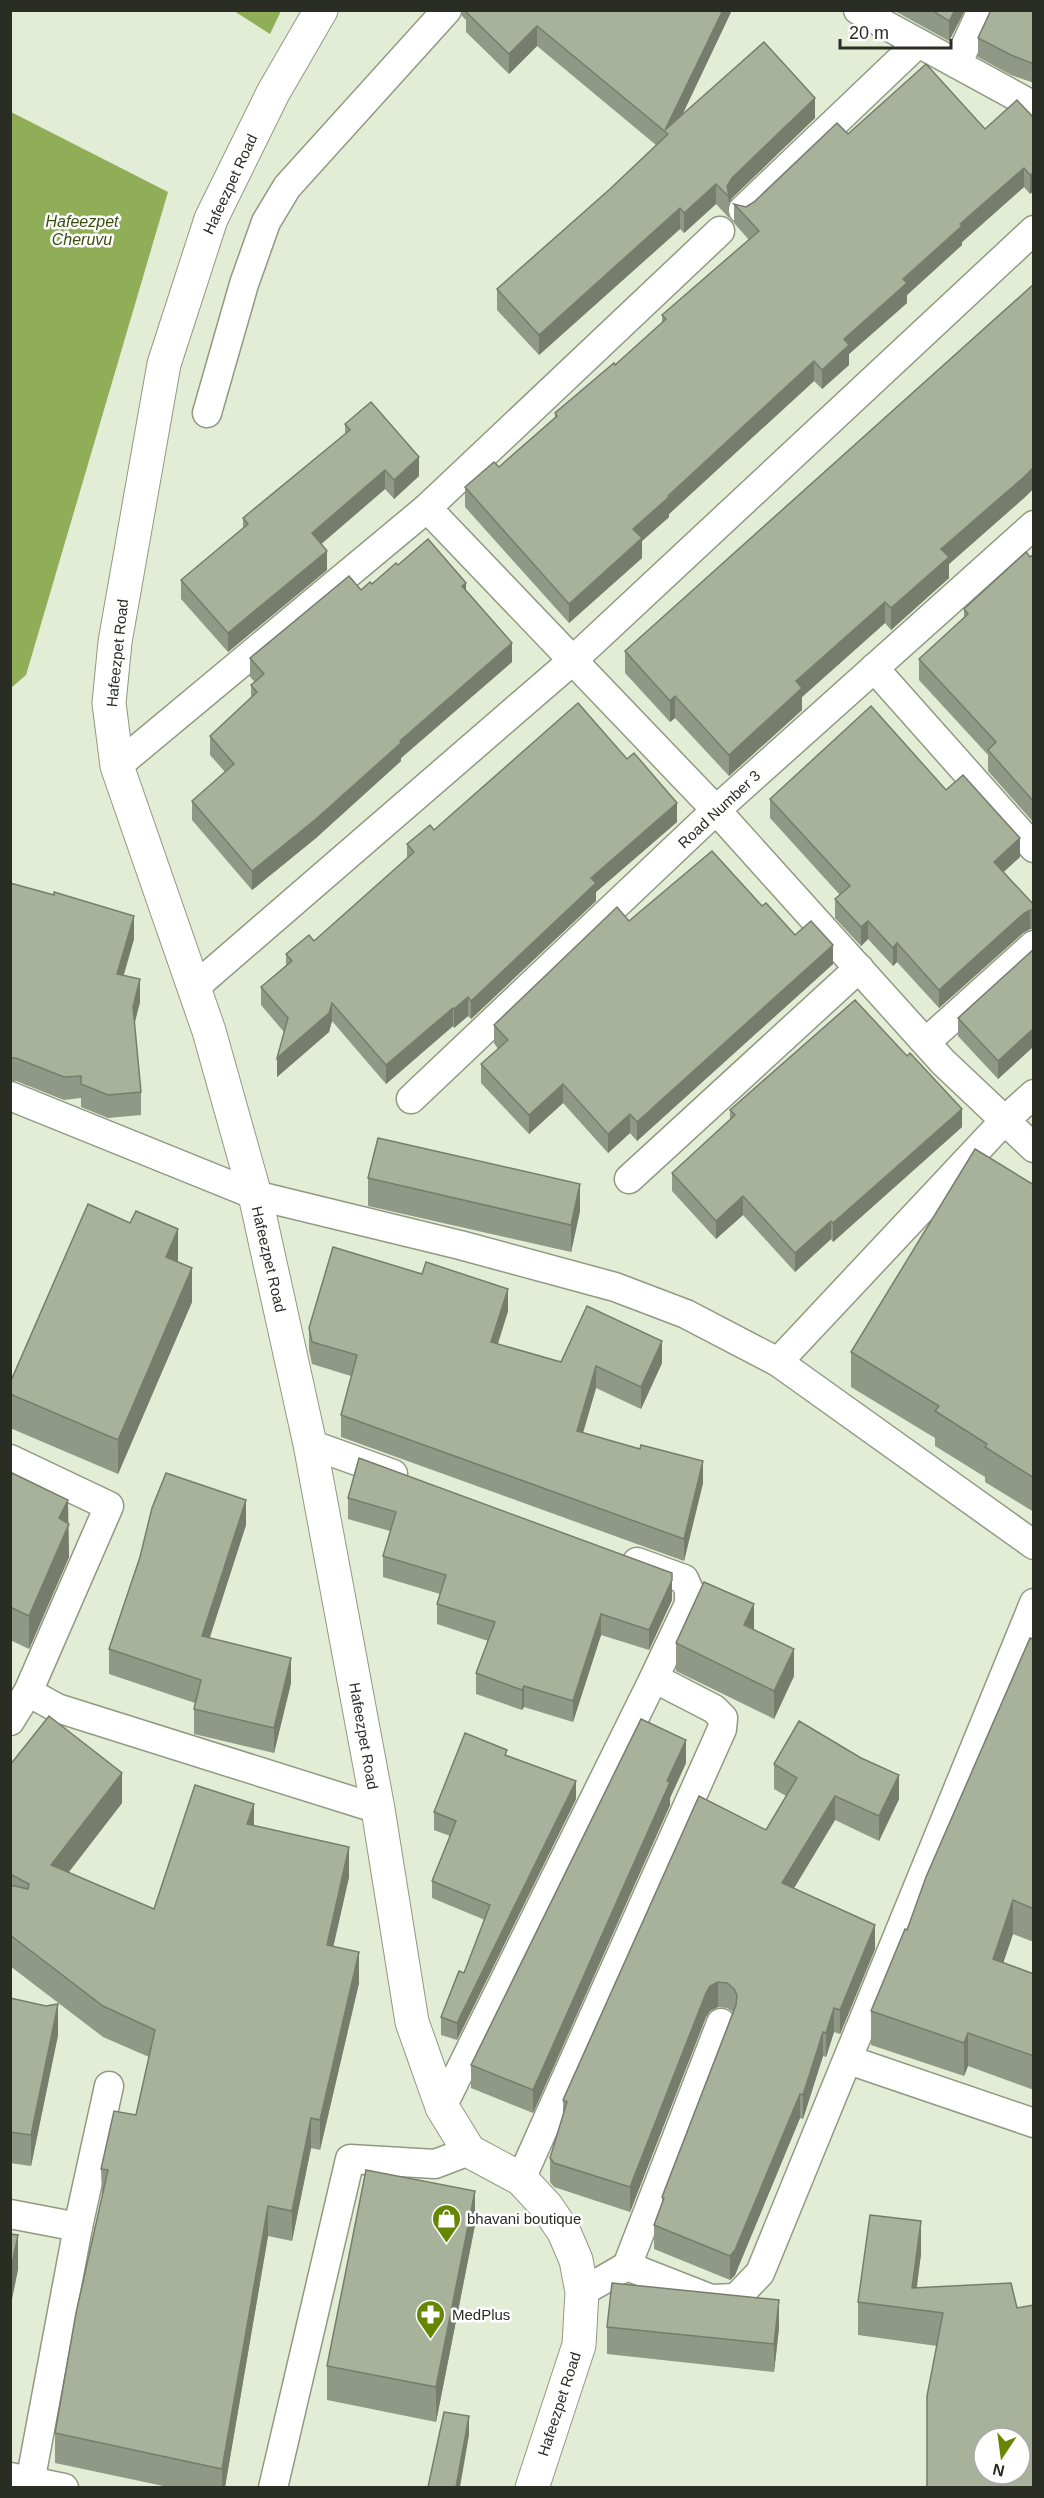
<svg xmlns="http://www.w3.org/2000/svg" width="1044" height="2498" font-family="Arial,sans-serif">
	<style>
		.water { fill: #90ad58 }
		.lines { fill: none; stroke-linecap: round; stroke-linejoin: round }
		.street-casing { stroke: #919983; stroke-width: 31 }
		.secondary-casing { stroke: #919983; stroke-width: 35 }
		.street { stroke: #fff; stroke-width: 28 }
		.secondary { stroke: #fff; stroke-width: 33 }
		.wall { fill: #909985 }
		.shaded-wall { fill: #767d6c }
		.building { fill: #a8b29b; stroke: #767d6c; stroke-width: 1.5; fill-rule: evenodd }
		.labels { text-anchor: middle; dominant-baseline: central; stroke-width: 5; stroke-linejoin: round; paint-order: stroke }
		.street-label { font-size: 15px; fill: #292d24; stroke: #fff }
		.poi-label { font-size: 15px; fill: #292d24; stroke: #fff; text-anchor: start }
		.water-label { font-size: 16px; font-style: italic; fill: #3c4f10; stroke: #fff }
	</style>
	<rect width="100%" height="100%" fill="#e3ecd4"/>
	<g class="water">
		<path d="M234,11l47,-1v1l-11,23z"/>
		<path d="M11,112l157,80 -142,483 -15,13z"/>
	</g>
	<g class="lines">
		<defs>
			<g id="street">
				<path d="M858,10l176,96"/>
				<path d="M957,64l25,-54"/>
				<path d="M743,210l175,-167"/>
				<path d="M207,413l37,-129 22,-62 21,-35 160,-177"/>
				<path d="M427,508l289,302 227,252 91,86"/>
				<path d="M874,668l160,180"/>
				<path d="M117,766l310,-258 293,-277"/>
				<path d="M195,987l377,-326 462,-431"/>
				<path d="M926,1042l108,-97"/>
				<path d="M10,1096l245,99 205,50 155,42 71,27 92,48 256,183"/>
				<path d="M411,1099l305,-289 318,-285"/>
				<path d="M629,1179l230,-211"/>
				<path d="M778,1362l226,-241 30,-27"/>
				<path d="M310,1444l83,30"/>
				<path d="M10,1459l99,47 -81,186 -18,29"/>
				<path d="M28,1692l29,16 321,101"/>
				<path d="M849,2060l185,63"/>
				<path d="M442,2107l212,-429"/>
				<path d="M521,2179l201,-450 1,-11 -9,-9 -60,-31 35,-74v-14l-5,-11 -47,-17"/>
				<path d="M10,2214l68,13"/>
				<path d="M627,2266l94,-243"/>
				<path d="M582,2292l45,-26 84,33 25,-1 24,-25 274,-670"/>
				<path d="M10,2477l54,11"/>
				<path d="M29,2488l49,-261 31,-141"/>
				<path d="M273,2488l77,-329 85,5 34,-13"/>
			</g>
			<path id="secondary" d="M321,10l-48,83 -62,126 -47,145 -49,278 -6,61 8,63 92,265 46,164 55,249 68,365 34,213 30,85 27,44 52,28 26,28 17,25 12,28 6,32 -3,53 -47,143"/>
		</defs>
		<use href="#street" class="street-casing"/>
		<use href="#secondary" class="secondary-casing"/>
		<use href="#street" class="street"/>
		<use href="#secondary" class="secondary"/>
	</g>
	<g class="wall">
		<path d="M462,10h270l-50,105 133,3 -83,80 -3,5v15l-13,-14 -32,29 -4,-4 -141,126 -42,-45v-21l113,-100 46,-44 -119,-99 -28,28 -43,-42v-12l-4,-4z"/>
		<path d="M893,10h72l-16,31z"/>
		<path d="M1034,10v73l-23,-8 -33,-18v-19z"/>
		<path d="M1034,118l-4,76 -6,-7 -62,55v3l-55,50v8l-58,51v11l-27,24 -8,-8 -145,133v3l-27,24v17l-73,65 -104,-116v-20l34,-20 56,-49v-5l60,-48 47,-42v-8l87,-75 -15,-17v-19l12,3 8,-5 94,-68 137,-5z"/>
		<path d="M1034,284v204l-10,10 -75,66v14l-58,52 -6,-7 -83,74v13l-73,66 -54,-58 -5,4 -45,-49v-22z"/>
		<path d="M345,424l74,52 -25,23 -9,-10 -64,55 6,26 -99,82 -47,-53v-19l62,-52v-10l102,-84z"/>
		<path d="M1034,554v269l-46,-52v-16l-69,-75v-21l45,-40v-10z"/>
		<path d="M398,565l68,26 46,71 -111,96v3l-85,77 -64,52 -60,-70v-19l33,-29 -15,-17v-19l41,-38v-13l4,-3 -5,-5v-19l111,-68 11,-6z"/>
		<path d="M946,790l74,67 -17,15 31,33v24h-4l-7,4 -84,75 -42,-46 -4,4 -25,-27 -7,7 -26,-28v-19l5,-4 -70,-77v-19z"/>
		<path d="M677,822l-81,70v9l-125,118 -3,-3 -14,12 -1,-2 -67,58 -54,-63 -3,11 -52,45 7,-45 -23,-27v-18l25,-22v-11l28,-13 93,-82v-15l27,-14z"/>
		<path d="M10,883l124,56 -10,36 16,27 -6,21 7,69v23l-33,3 -27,-11v-9l-17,2 -48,-19h-6z"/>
		<path d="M762,906l33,29 38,29 -196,177 -7,-8 -22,20 -45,-50 -34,31 -48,-51v-19l17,-15 -4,-6v-18l135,-104z"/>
		<path d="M1034,949v97l-36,33 -40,-43v-18z"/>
		<path d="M730,1110l232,17 -129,115 -2,-3 -36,33 -52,-57 -27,24 -44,-48v-18l58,-53z"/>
		<path d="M368,1178l212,33 -9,41 -203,-46z"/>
		<path d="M1034,1185v327l-49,-30v-5l-50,-31v-8l-84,-51v-35z"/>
		<path d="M178,1262l14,40 -74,172 -108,-46v-45z"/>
		<path d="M508,1311l-10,33 63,18 101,1 -21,46 -45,-21 -13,45 120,50 -19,78 -343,-124v-22l10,-39 -39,-12 -3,-14v-22z"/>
		<path d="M359,1458l313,142 -23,50 -48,-15 -28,87 -49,-15 -2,3 -46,-16v-21l12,-32 -51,-17v-20l3,-10 -57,-17v-21l7,-25 -42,-12v-21z"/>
		<path d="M10,1472l58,51 1,34 -40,92 -19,-9z"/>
		<path d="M246,1525l-37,113 82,45 -17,70 -80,-19v-25l1,-6 -86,-29v-25z"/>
		<path d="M754,1629l40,47 -20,43 -98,-48v-28z"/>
		<path d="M1034,1640v302l-21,-8 -10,29 31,11v116l-66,-24 -4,10 -93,-31v-34l36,-81z"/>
		<path d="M507,1755l69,44 -119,241 -16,-5v-18l23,-44 21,-53 -53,-22v-17l18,-45 -16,-6v-18z"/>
		<path d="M686,1763l-16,35v7l-137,308 -62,-25v-23z"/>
		<path d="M774,1764l125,35 -20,42 -44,-21 -41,68 81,61 -35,85 -6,-2 -8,25 -3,-1 -20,63 -3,-1 -65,157 -5,5 -76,-31v-24l8,-21v-7l71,-185 -6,-4 -9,-1 -8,4 -4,6 -76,195 -76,-25 -4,-5v-24l13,-43v-15l203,-270 20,-34 -12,-7z"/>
		<path d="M10,1765l112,38 -53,69 85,37 100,-83 95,51 -16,69 26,37 -39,167 -9,-2 -19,93 -24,-5 -43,251h-57l-113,-24v-30l47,-234 -1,-30 35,-54 13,-58 -46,-20 -93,-71z"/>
		<path d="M10,1998l48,37 -27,131 -21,-3z"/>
		<path d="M475,2225l-39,197 -109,-22v-34z"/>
		<path d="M921,2254l-5,34 95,-5 -74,63 -79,-11v-33z"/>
		<path d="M607,2327l172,1 -5,44 -167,-18z"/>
	</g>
	<g class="shaded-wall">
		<path d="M723,10h9l-64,135v-11l-3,-4z"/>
		<path d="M955,10h10l-16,31v-20z"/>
		<path d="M537,26v20l-28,28v-20z"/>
		<path d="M815,98v20l-83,80 -3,5 -2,-17 5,-8z"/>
		<path d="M1024,168v19l-62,55v3l-55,50v8l-58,51v11l-27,24v-19l22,-31 59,-60 57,-55z"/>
		<path d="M1034,172v19l-4,3v-19z"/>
		<path d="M716,184v20l-32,29v-20z"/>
		<path d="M680,208v21l-141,126v-20z"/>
		<path d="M814,361v20l-145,133v3l-27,24v17l-73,65v-19l64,-75z"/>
		<path d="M419,457v19l-25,23v-19z"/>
		<path d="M1034,467v21l-10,10 -75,66v14l-58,52v-22l50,-59z"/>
		<path d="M385,470v19l-73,63v-19z"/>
		<path d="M327,551v19l-99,82v-19z"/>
		<path d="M466,583v18l-4,-15z"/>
		<path d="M885,602v21l-83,74v13l-73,66v-21l67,-74z"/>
		<path d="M512,643v19l-111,96v3l-85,77 -64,52v-19z"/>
		<path d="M675,696v22l-5,4v-21z"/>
		<path d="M677,803v19l-81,70v9l-125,118v-18l120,-123z"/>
		<path d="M1020,838v19l-26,24v-19z"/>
		<path d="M1030,910v19l-7,4 -84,75v-18l84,-76z"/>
		<path d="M134,916v23l-17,57v-22z"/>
		<path d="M868,921v18l-7,7v-19z"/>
		<path d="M897,943v19l-4,4v-18z"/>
		<path d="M833,945v19l-196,177v-19z"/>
		<path d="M140,979v23l-7,28v-23z"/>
		<path d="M468,997v19l-14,12v-19z"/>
		<path d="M332,1003v18l-3,11 -52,45v-19z"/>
		<path d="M453,1008v18l-67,58v-19z"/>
		<path d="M1034,1028v18l-36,33v-18z"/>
		<path d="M563,1084v19l-34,31v-19z"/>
		<path d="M962,1109v18l-129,115v-19z"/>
		<path d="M630,1114v19l-22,20v-19z"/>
		<path d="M580,1184v27l-9,41v-27z"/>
		<path d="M743,1196v19l-27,24v-18z"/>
		<path d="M831,1221v18l-36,33v-19z"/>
		<path d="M178,1229v34l-12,-6z"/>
		<path d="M192,1268v34l-74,172v-34z"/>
		<path d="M508,1289v22l-17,53v-22z"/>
		<path d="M662,1341v22l-21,46v-22z"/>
		<path d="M596,1366v22l-19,65v-22z"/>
		<path d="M703,1461v22l-19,78v-22z"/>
		<path d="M68,1500l1,57 -40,92v-33l30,-98z"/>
		<path d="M246,1500v25l-44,137v-26z"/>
		<path d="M672,1580v20l-23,50v-20z"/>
		<path d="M754,1604v28l-10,-7z"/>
		<path d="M601,1614v21l-28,87v-21z"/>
		<path d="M794,1649v27l-20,43v-28z"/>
		<path d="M291,1658v25l-17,70v-25z"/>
		<path d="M524,1686v21l-2,3v-20z"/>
		<path d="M686,1740v23l-16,35v7l-137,308v-23l134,-309z"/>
		<path d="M122,1773v30l-71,92v-30z"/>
		<path d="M899,1775v24l-20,42v-25z"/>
		<path d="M576,1781v18l-119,241v-17z"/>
		<path d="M835,1796v24l-53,88v-25z"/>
		<path d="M254,1804v31l-7,-11z"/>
		<path d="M349,1847v30l-22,98v-30z"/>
		<path d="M1013,1900v34l-20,59v-34z"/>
		<path d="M875,1925v24l-35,85v-24z"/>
		<path d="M359,1952v31l-39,167v-30z"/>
		<path d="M718,1982v25l-8,4 -4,6 -76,195v-25l76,-194 4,-7z"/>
		<path d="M58,2004v31l-27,131v-31z"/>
		<path d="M834,2008v24l-8,25v-24z"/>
		<path d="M823,2032v24l-20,63v-24z"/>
		<path d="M968,2033v33l-4,10v-33z"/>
		<path d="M800,2094v24l-65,157 -5,5v-24z"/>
		<path d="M311,2118v30l-19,93v-30z"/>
		<path d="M475,2191v34l-39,197v-35z"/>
		<path d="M268,2206v30l-43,251h-3v-18z"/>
		<path d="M921,2221v33l-7,56 -2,-22z"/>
		<path d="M18,2235v35l-8,39v-35z"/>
		<path d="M779,2300v28l-5,44v-28z"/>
		<path d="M469,2416v19l-9,52h-4z"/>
	</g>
	<g class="building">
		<path d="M468,10h255l-58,120 99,-88 51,56 -83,80 -5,8 2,11 -13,-13 -32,29 -4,-5 -141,127 -42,-46 113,-100 58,-55 -131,-108 -28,28 -43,-42z"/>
		<path d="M931,10h24l-6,11z"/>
		<path d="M991,10h43v54l-23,-9 -33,-17z"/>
		<path d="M926,64l59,65 32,-29 17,18v54l-4,3 -6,-7 -64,56 2,2 -59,53 4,4 -63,56 5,6 -27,25 -8,-9 -146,135 1,1 -36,32 9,9 -73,66 -104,-117 29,-25 5,5 58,-51 -2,-3 59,-50 1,2 51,-46 -4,-4 97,-84 -25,-27 12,3 8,-5 83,-79 11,11z"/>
		<path d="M1034,284v183l-10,10 -83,72 8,8 -58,51 -6,-6 -89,79 6,7 -73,67 -54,-59 -5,5 -45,-50z"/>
		<path d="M371,402l48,55 -25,23 -9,-10 -73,63 15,18 -99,82 -47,-53 67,-56 -5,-6 107,-88 -5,-6z"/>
		<path d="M428,539l38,44 -4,3 50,57 -112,98 1,2 -85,76 -64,52 -60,-70 42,-37 -24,-28 47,-44 -6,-7 13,-11 -14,-16 99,-82 12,14 9,-8 2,2 24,-21 2,2z"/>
		<path d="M1026,552l4,5 4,-3v248l-46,-52 8,-8 -77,-83 49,-45 -4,-5z"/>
		<path d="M578,703l49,56 7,-6 43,50 -86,75 5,5 -125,118 -3,-4 -14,12 -1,-1 -67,57 -54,-62 -3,10 -52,45 11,-40 -27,-31 31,-26 -6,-7 23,-19 5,6 100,-89 -7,-8 23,-19 4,5z"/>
		<path d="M871,706l75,84 17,-15 57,63 -26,24 40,43v6l-4,-1 -7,4 -84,76 -42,-47 -4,5 -25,-27 -7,6 -26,-28 15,-13 -80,-87z"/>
		<path d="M712,851l50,55 4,-3 29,32 16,-14 22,24 -196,177 -7,-8 -22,20 -45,-50 -34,31 -48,-51 27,-24 -14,-15 123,-118 12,14z"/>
		<path d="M10,883l44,12v-3l80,24 -17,58 23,5 -7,28 8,85 -33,3 -27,-11v-8l-17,1 -48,-19h-6z"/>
		<path d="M1034,949v79l-36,33 -40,-43z"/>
		<path d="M855,1000l52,56 3,-3 52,56 -129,114 -2,-2 -36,32 -52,-57 -27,25 -44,-48 63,-58 -5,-5z"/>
		<path d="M378,1138l202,46 -9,41 -203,-47z"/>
		<path d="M975,1149l59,36v293l-49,-31 2,-3 -52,-33 4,-5 -88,-54z"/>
		<path d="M88,1204l42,19 6,-12 42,18 -12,28 26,11 -74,172 -108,-46v-11z"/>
		<path d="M333,1247l89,27 4,-12 82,27 -17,53 70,20 26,-56 75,35 -21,46 -45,-21 -19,65 63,18 1,-4 62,16 -19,78 -343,-124 16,-60 -45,-13 -3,-14z"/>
		<path d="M359,1458l313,115v7l-23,50 -48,-16 -28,87 -49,-15 -2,4 -46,-17 19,-51 -58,-18 9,-29 -63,-19 13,-44 -48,-14z"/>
		<path d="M10,1472l58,28 -9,18 10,6 -40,92 -19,-9z"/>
		<path d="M166,1473l80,27 -44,136 89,22 -17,70 -80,-19 7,-29 -92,-31 31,-92 12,-49z"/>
		<path d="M704,1582l50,22 -10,21 50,24 -20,42 -98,-48z"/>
		<path d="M1030,1638l4,2v269l-21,-9 -20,59 41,15v82l-66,-23 -4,10 -93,-32 34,-82 2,1 19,-53z"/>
		<path d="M49,1716l73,57 -71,92 103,44 41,-124 59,19 -7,20 102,23 -22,98 32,7 -39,168 -9,-2 -19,93 -24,-5 -46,263 -167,-36 21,-120 32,-143 -7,-1 13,-58 22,4 19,-85 -52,-24 -93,-71v-50l18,4 1,-5 -19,-10v-109z"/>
		<path d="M641,1719l45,21 -19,41 3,1 -137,308 -62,-25z"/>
		<path d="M799,1721l62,37 38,17 -20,41 -44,-20 -53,87 93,42 -35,85 -6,-2 -8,25 -3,-1 -20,63 -3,-1 -65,156 -5,6 -76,-31 10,-27 -2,-1 74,-192 1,-10 -3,-6 -7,-6 -9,-1 -8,4 -4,7 -76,194 -76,-24 -4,-5 17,-56 -4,-2 136,-304 67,34 31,-52 -23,-14z"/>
		<path d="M465,1733l42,17 -2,5 71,26 -119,242 -16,-6 18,-46 5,2 26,-68 -58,-24 24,-60 -22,-9z"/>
		<path d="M10,1998l36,8 12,-2 -27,131 -21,-3z"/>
		<path d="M366,2170l109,21 -39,196 -109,-21z"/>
		<path d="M870,2215l51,6 -9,67 99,-5 6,25 17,-3v182h-107v-91l16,-83 -85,-11zM984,2438h36v36h-36z"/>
		<path d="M10,2234l8,1 -8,39z"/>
		<path d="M612,2283l167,17 -5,44 -167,-17z"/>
		<path d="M444,2412l25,4 -13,71h-28z"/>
	</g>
	<defs>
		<symbol id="shop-pin" viewBox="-11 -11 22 30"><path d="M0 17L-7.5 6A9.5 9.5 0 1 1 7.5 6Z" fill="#658600" stroke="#fff"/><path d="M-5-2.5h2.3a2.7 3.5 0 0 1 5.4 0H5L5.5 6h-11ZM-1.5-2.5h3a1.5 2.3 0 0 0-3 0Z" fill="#fff"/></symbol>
		<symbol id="pharmacy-pin" viewBox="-11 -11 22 30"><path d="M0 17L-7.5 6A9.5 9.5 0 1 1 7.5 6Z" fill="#658600" stroke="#fff"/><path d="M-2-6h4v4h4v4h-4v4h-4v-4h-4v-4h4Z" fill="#fff"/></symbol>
	</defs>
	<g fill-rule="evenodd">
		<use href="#shop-pin" x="430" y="2202" width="33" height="45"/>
		<use href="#pharmacy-pin" x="414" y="2298" width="33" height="45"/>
	</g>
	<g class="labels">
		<g class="street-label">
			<text transform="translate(230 184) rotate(-65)">Hafeezpet Road</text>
			<text transform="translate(117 653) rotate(-84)">Hafeezpet Road</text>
			<text transform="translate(719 809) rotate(-43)">Road Number 3</text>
			<text transform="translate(269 1259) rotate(77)">Hafeezpet Road</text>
			<text transform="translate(364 1736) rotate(80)">Hafeezpet Road</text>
			<text transform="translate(559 2404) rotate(-72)">Hafeezpet Road</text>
		</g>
		<g class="poi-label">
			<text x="467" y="2218">bhavani boutique</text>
			<text x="452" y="2314">MedPlus</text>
		</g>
		<g class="water-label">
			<text x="82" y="221">Hafeezpet<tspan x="82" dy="18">Cheruvu</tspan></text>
		</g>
	</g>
	<rect width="1044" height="2498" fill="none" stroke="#292d24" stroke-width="24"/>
	<g transform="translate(1002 2456) rotate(193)"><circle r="28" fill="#ffffff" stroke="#a9aba7" stroke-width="1.5"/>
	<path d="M0-4.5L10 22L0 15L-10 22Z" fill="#658600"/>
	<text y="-9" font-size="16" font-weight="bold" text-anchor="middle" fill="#292d24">N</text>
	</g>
	<path d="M840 39v9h111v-9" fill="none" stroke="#292d24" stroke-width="3"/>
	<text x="849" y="39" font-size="18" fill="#292d24" stroke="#ffffff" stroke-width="4.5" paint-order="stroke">20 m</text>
</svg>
